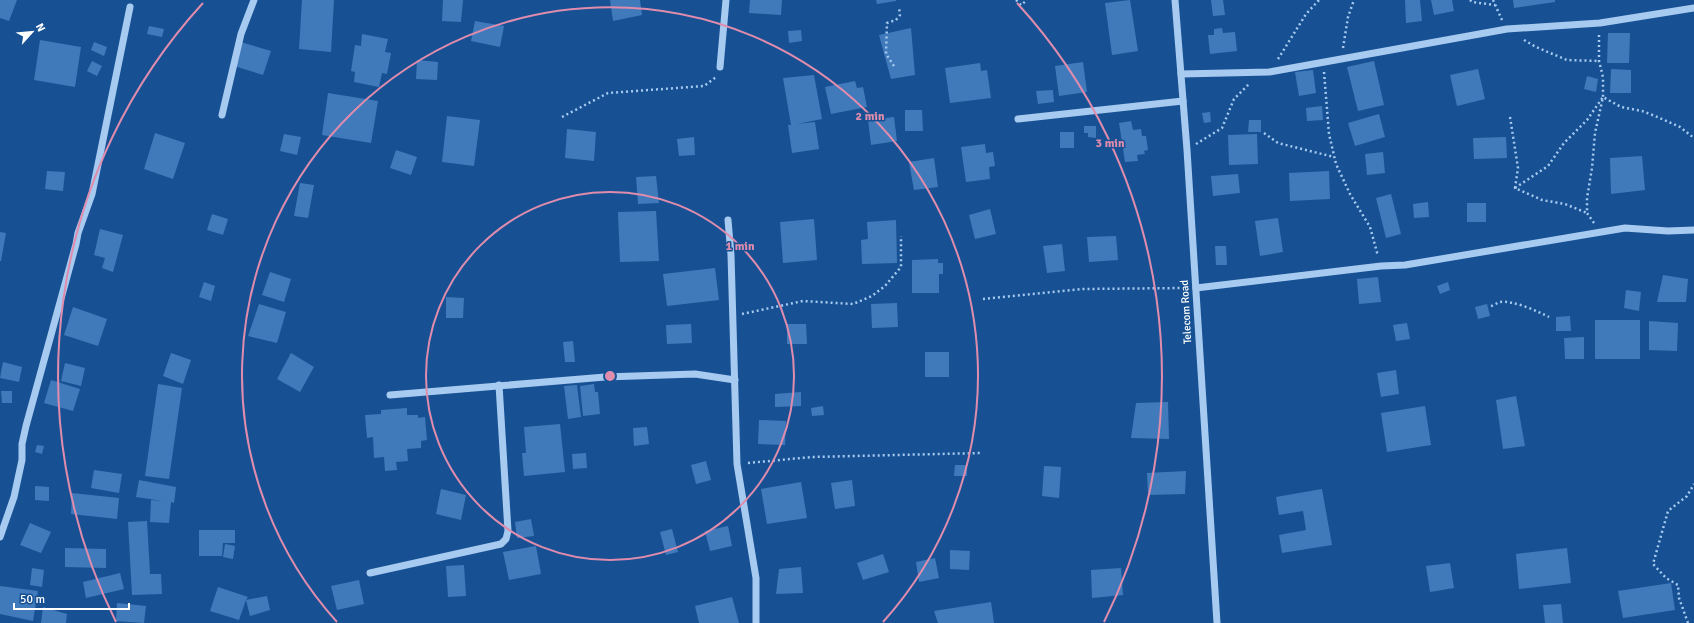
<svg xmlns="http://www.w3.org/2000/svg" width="1694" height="623" font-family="Signika,sans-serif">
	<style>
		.building { fill: #407abb }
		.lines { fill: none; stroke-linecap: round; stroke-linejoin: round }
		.path { stroke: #a7caf0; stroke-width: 2.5; stroke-dasharray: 2 3; stroke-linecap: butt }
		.minor { stroke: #a7caf0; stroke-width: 7 }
		.ring { fill: none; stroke: #e08cad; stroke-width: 2 }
		.labels { text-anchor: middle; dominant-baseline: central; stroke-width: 3; stroke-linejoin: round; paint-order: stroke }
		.street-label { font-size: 11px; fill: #fff; stroke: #175194 }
		.centre { fill: #e08cad; stroke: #175194; stroke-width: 2 }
		.ring-label { font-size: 12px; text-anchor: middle; font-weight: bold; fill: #e08cad; stroke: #175194; stroke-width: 3; stroke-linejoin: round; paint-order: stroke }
	</style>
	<rect width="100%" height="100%" fill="#175194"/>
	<g class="building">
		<path d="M0,0h17l-8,21 -9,-3z"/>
		<path d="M302,0h32l-3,52 -32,-3z"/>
		<path d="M443,0h20l-2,22 -19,-1z"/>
		<path d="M610,0h30l2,15 -29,6z"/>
		<path d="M750,0h32l-1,15 -32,-2z"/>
		<path d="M876,0h20v1l-19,3z"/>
		<path d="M1130,0l8,51 -26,4 -7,-52z"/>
		<path d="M1211,0h12l2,15 -12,1z"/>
		<path d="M1405,0h15l2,21 -16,2z"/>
		<path d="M1431,0h21l2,11 -20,4z"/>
		<path d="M1513,0h42v2l-41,6z"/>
		<path d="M475,21l29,5 -4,21 -29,-6z"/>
		<path d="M149,26l15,3 -2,8 -15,-3z"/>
		<path d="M911,28l4,47 -24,4 -12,-44z"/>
		<path d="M1222,28l1,5 12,-1 2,19 -27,3 -2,-19h6v-6z"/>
		<path d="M801,30l1,11 -13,2 -1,-12z"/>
		<path d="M1608,33h22l-1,30h-22z"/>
		<path d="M362,34l26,5 -3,13 6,1 -4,21 -5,-1 -3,14 -25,-5 1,-10 -4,-1 4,-26 6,1z"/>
		<path d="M40,40l41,7 -6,40 -41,-7z"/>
		<path d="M94,42l13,5 -3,9 -13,-6z"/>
		<path d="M241,42l30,9 -8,24 -29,-9z"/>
		<path d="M417,60l21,2 -1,18 -21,-1z"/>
		<path d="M92,61l10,5 -5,10 -10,-5z"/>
		<path d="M1374,61l10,44 -26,6 -11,-44z"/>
		<path d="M1083,62l4,30 -28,4 -4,-30z"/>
		<path d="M980,63l1,8 6,-1 4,28 -41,5 -5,-35z"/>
		<path d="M1478,69l7,30 -28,7 -7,-31z"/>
		<path d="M1611,69l20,1v23h-21z"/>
		<path d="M1313,70l3,23 -17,3 -4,-24z"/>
		<path d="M814,75l8,44 -25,5 18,-2 4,27 -27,4 -4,-28h3l-8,-47z"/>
		<path d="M1587,76l11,3 -2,13 -12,-3z"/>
		<path d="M855,81l2,7 6,-1 4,20 -36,7 -6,-27z"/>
		<path d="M1053,90l1,12 -16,2 -2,-13z"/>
		<path d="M328,93l50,8 -7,42 -49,-8z"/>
		<path d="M1322,106l1,14 -16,1 -1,-13z"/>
		<path d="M905,110h17l1,21h-18z"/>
		<path d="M1210,112l1,10 -7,1 -2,-10z"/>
		<path d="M1379,114l6,23 -30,9 -7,-23z"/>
		<path d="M447,116l33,4 -6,46 -32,-4z"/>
		<path d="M894,117l3,24 -26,4 -3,-25z"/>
		<path d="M1249,120h12v12h-13z"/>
		<path d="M1131,121l2,9 8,-1 1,7h4l2,14 -4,1 1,3 -8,1 1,6 -13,1 -6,-39z"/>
		<path d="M1084,126h12v12l-8,-1v-4h-4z"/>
		<path d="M567,129l29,3 -2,29 -29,-3z"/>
		<rect x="1060" y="132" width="14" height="16"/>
		<path d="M155,133l30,10 -12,36 -29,-10z"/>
		<path d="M284,134l17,3 -4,18 -17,-4z"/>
		<path d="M1257,134l1,30 -29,1 -1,-30z"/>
		<path d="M694,137l1,18 -16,1 -2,-17z"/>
		<path d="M1506,137l1,21 -33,1 -1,-21z"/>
		<path d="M985,144l1,9 7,-1 2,14 -6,1 1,12 -24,3 -5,-35z"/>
		<path d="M396,150l21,7 -6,18 -21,-7z"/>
		<path d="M1383,152l2,21 -18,2 -2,-21z"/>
		<path d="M1642,156l3,34 -34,4 -1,-36z"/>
		<path d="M934,158l4,29 -24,3 -5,-28z"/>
		<path d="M47,171l18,1 -2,19 -18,-2z"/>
		<path d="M1329,171l1,28 -40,2 -1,-28z"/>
		<path d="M1238,174l2,19 -27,3 -2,-20z"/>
		<path d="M656,176l3,27 -21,1 -2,-27z"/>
		<path d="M300,183l14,2 -6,33 -14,-2z"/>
		<path d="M1391,194l10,40 -15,4 -10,-40z"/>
		<path d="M1428,202l1,15 -15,1 -1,-14z"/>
		<rect x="1467" y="203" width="19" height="19"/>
		<path d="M990,209l6,25 -21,5 -6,-24z"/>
		<path d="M656,211l3,50 -39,1 -2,-50z"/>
		<path d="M212,214l16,5 -5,16 -16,-5z"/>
		<path d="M1278,218l5,34 -23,4 -5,-35z"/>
		<path d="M814,219l3,41 -34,3 -3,-41z"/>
		<path d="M896,220l1,43 -35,1 -1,-24 7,-1 -1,-17z"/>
		<path d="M100,229l23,6 -10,37 -11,-4 3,-10 -11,-3z"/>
		<path d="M0,232l6,1 -5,28h-1z"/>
		<path d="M1116,236l2,24 -29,2 -2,-25z"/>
		<path d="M1062,244l3,27 -18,2 -4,-27z"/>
		<path d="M1215,246h11l1,19h-11z"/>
		<path d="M938,259v4h5v11h-4v19h-27v-33z"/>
		<path d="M715,268l4,32 -52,6 -4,-32z"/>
		<path d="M270,272l21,7 -7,23 -22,-7z"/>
		<path d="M1663,275l25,4 -2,23h-29z"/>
		<path d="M1378,277l3,25 -22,2 -2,-25z"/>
		<path d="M204,282l11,4 -4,15 -12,-4z"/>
		<path d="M1448,282l2,8 -10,4 -3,-8z"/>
		<path d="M1626,290l15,2 -2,19 -15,-3z"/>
		<path d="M446,297l18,1 -1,20h-17z"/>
		<path d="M897,303l1,24 -26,1 -1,-24z"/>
		<path d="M259,304l27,8 -9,31 -29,-7z"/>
		<path d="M1487,304l3,12 -12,3 -3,-12z"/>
		<path d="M73,307l34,12 -9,27 -34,-11z"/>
		<path d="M1570,316l1,15h-15v-14z"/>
		<rect x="1595" y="320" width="45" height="39"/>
		<path d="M1649,321l29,2 -1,28 -28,-1z"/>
		<path d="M1407,323l3,16 -14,2 -3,-16z"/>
		<path d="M691,324l1,19 -25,1 -1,-19z"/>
		<path d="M787,324h19l1,20h-20z"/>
		<path d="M1584,337v22h-19l-1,-21z"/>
		<path d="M573,341l2,21h-10l-2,-20z"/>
		<rect x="925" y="352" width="24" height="25"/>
		<path d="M171,353l20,7 -8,24 -20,-8z"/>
		<path d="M291,353l23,14 -14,25 -23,-13z"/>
		<path d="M3,362l19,5 -3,15 -19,-4z"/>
		<path d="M65,363l20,5 -4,18 -20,-5z"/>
		<path d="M1396,370l3,24 -18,3 -4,-24z"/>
		<path d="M51,380l29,9 -7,22 -29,-8z"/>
		<path d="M158,384l24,4 -13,91 -24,-3z"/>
		<path d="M594,384l1,8h3l2,22 -17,2 -3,-30z"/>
		<path d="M577,385l4,32 -13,2 -4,-33z"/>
		<path d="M1,391h11v12h-10z"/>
		<path d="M801,392v14l-26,1v-13z"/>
		<path d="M1516,396l9,50 -22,3 -7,-49z"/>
		<path d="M1168,402l1,37 -38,-1 5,-35z"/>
		<path d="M823,406l1,9 -12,1 -1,-8z"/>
		<path d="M1425,406l6,39 -44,7 -6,-39z"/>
		<path d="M407,408v7h11v3l7,-1 2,23 -6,1v7l-14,1 1,12 -12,1 1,8 -12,1 -1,-14 -10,1 -1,-21 -6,1 -2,-23 16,-1v-4z"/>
		<path d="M759,420l27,1 -1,24 -27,-1z"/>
		<path d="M560,424l5,48 -41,4 -2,-23h4l-2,-26z"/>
		<path d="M647,427l2,17 -15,2 -1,-18z"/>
		<path d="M37,445l7,1 -2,8 -7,-2z"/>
		<path d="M586,453l1,15 -14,1 -1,-15z"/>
		<path d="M706,461l5,19 -15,4 -5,-19z"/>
		<path d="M955,465h12v11h-13z"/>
		<path d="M1044,466l17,1 -2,31 -17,-2z"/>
		<path d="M94,470l28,4 -3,19 -28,-5z"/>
		<path d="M1186,471l-1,23 -37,1 -1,-22z"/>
		<path d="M139,480l37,7 -2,16 -3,-1 -2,21 -19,-1 1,-22 12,1 -27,-4z"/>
		<path d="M852,480l3,26 -20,3 -4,-26z"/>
		<path d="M801,482l6,36 -40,6 -6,-35z"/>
		<path d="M35,486l14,1v14l-14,-1z"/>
		<path d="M441,489l25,6 -5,25 -25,-6z"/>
		<path d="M1322,489l10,56 -50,8 -3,-18 27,-5 -3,-19 -24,4 -3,-18z"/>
		<path d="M72,493l47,5 -2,21 -46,-5z"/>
		<path d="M531,519l3,17 -17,2 -2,-16z"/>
		<path d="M147,521l3,53h11l1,20 -30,1 -4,-73z"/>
		<path d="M30,523l21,9 -10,21 -21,-8z"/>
		<path d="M728,526l4,20 -22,5 -5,-20z"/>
		<path d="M672,529l6,23 -12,3 -6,-23z"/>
		<path d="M199,530h36v13h-12l-1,13h-23z"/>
		<path d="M225,544l10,2 -2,13 -10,-2z"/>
		<path d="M536,546l5,28 -32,6 -6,-28z"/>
		<path d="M65,548l41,1v19l-41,-1z"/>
		<path d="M1567,548l4,35 -52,6 -3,-35z"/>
		<path d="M950,550l20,1 -1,19 -19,-1z"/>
		<path d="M883,554l6,18 -26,8 -6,-17z"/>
		<path d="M935,558l4,20 -20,4 -3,-20z"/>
		<path d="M1450,563l4,25 -24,4 -4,-26z"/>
		<path d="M464,565l2,31 -18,1 -2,-31z"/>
		<path d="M801,567l2,26 -27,1 3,-25z"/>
		<path d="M32,568l12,2 -2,17 -12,-2z"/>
		<path d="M1121,568l2,27 -31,3 -1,-28z"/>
		<path d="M120,573l4,16 -38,9 -3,-16z"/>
		<path d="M359,580l5,24 -27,6 -6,-24z"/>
		<path d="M1671,583l4,27 -52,8 -5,-27z"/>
		<path d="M0,586l38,5 -5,30 -33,-7z"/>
		<path d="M218,587l30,10 -2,3 21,-4 3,14 -20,6 -4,-16 -7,20 -29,-9z"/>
		<path d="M732,597l7,26h-40l-4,-17z"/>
		<path d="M991,602l3,21h-56l-4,-12z"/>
		<path d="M117,603l29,3 -2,17 -28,-2z"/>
		<path d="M1561,604l2,19h-18l-2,-18z"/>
		<path d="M43,607l24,7 -1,9h-25z"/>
	</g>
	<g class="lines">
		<g class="path">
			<path d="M1016,0l5,5 6,-5"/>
			<path d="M1470,0l2,2 23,3"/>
			<path d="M1493,0l9,20"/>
			<path d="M1524,40l12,7 31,13 32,1"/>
			<path d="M1343,48l5,-31 6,-17"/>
			<path d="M1278,59l28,-45 13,-14"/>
			<path d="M894,66l-8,-12 1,-31 9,-3 4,-5 -1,-8"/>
			<path d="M1324,72l5,62 7,30 14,30 20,33 8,29"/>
			<path d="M562,117l46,-24 96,-7 12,-9"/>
			<path d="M1510,117l8,51 -3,20 27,12 23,4 22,9"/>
			<path d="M1264,133l14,10 56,14"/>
			<path d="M1196,144l26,-16 12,-29 15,-15"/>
			<path d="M1515,188l33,-22 16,-23 23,-23 16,-23 18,10 21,4 13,5 25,11 14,11"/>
			<path d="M1594,223l-7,-10v-15l5,-30 3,-35 8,-36v-20l-4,-16v-27"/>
			<path d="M983,299l100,-10 102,-1"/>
			<path d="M1491,306c3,-1 6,-3 9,-4 13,-2 37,9 49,15"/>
			<path d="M742,314l61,-13 50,3 19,-8 13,-10 16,-19v-31"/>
			<path d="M748,463l64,-6 169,-4"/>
			<path d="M1688,623l-9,-25 -1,-13 -12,-7 -13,-14 15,-53 19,-15 7,-12"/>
		</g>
		<g class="minor">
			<path d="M1175,0l12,150 30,473"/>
			<path d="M720,67l6,-67"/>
			<path d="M1181,74l88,-2 238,-43 93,-6 94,-15"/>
			<path d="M222,115l19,-81 13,-34"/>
			<path d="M1018,119l165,-18"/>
			<path d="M728,220l3,35 6,209 19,114v45"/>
			<path d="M1196,288l185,-22 24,-1 220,-37 43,3 26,-1"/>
			<path d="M390,395l215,-18 90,-3 40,6"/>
			<path d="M0,537l14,-40 8,-37v-16l4,-18 50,-182 2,-11 14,-39 38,-187"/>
			<path d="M370,573l131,-29 5,-5 2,-8 -9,-146"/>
		</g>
	</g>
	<g class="ring">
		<circle cx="610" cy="376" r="184"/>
		<path d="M337 622A368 368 0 1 1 883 622"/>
		<path d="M116 622A552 552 0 0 1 203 3M1017 3A552 552 0 0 1 1104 622"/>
	</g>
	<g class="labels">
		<g class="street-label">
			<text transform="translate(1186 312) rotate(-93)">Telecom Road</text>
		</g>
	</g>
	<circle cx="610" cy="376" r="6" class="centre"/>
	<g class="ring-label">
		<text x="870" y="120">2 min</text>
		<text x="1110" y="147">3 min</text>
		<text x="740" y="250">1 min</text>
	</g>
	<g transform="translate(32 32) rotate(63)" stroke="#175194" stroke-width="3" paint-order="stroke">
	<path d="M0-3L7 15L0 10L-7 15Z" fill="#ffffff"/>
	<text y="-6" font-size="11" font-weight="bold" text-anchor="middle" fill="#ffffff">N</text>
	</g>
	<path d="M14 603v6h115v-6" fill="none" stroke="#ffffff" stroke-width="2"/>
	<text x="20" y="603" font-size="12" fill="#ffffff" stroke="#175194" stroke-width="3" paint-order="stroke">50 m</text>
</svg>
